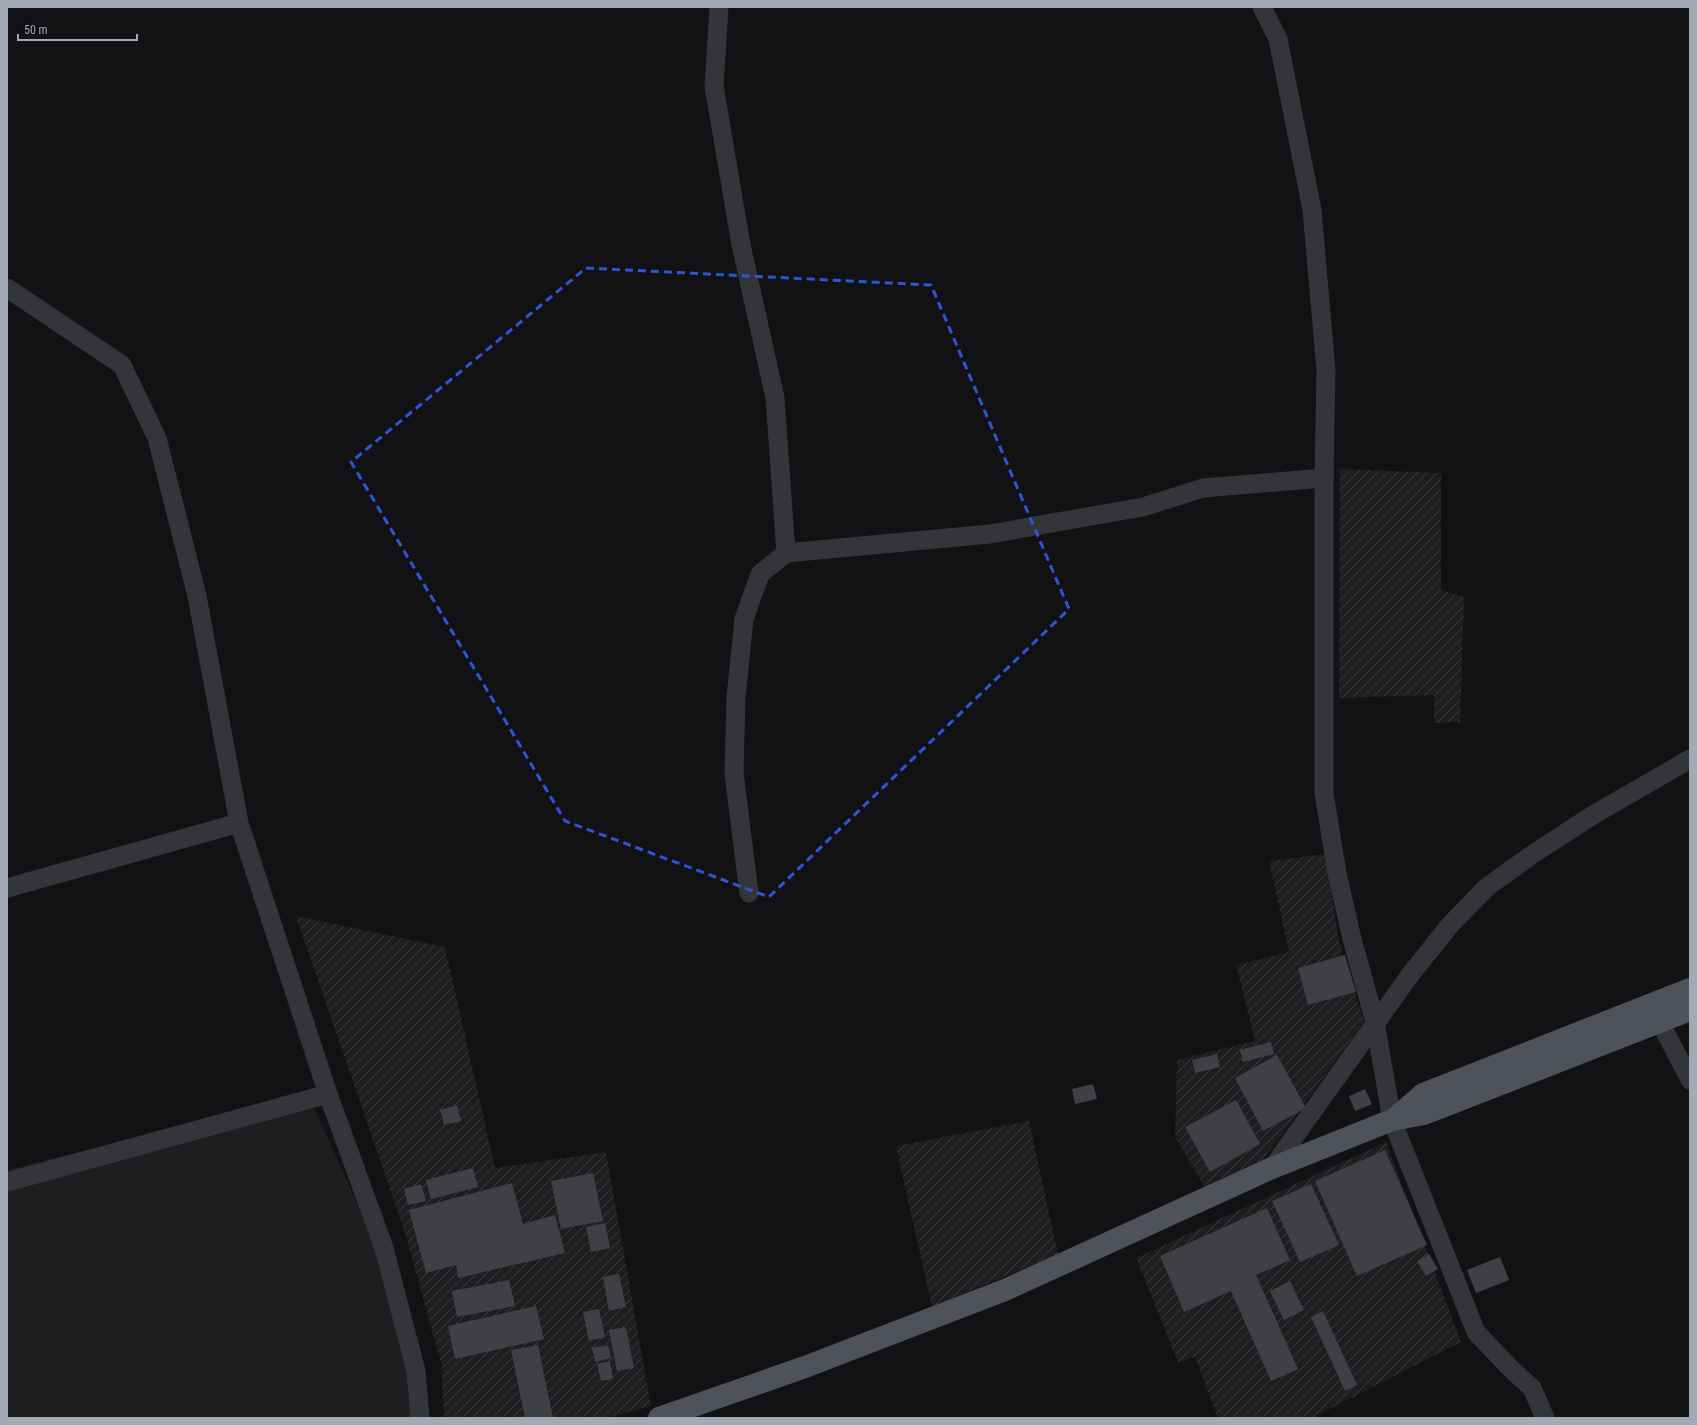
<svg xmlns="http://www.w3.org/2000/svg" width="1697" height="1425" font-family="'Roboto Condensed',sans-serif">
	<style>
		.built { fill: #1e1e21 }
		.industrial { fill: url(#industrial-furrows) }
		.building { fill: #3e4044 }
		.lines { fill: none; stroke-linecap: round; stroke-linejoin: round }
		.minor { stroke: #333539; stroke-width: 19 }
		.major { stroke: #4f5259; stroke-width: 22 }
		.marked { fill: none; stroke: #2a57d5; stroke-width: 3; stroke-dasharray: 8 5; stroke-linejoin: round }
	</style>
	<defs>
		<pattern id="industrial-furrows" width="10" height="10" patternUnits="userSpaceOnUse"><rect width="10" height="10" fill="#1e1e21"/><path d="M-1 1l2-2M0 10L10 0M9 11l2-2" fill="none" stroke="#3c3c3f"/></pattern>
	</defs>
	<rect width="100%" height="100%" fill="#121214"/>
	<path class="built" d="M308,1094l70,155 34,121 2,48h-407v-248z"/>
	<g class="industrial">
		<path d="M1340,469l101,4v117l23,7 -4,125 -26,1v-28l-95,3z"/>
		<path d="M1325,854l14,87 25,81 -101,138 -59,26 -29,-49 2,-77 78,-19 -19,-76 53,-13 -20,-91z"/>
		<path d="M296,916l149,31 50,221 111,-16 45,254 -44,12h-163l-3,-54 -34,-125z"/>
		<path d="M1029,1121l29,133 -126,53 -36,-161z"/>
		<path d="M1386,1142l75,200 -149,76h-94l-23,-61 -17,5 -42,-104z"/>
	</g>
	<g class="building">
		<path d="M1345,955l11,37 -48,13 -10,-37z"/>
		<path d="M1271,1042l3,12 -31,8 -3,-12z"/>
		<path d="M1217,1054l3,13 -25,6 -3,-13z"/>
		<path d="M1277,1055l29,53 -43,23 -28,-53z"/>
		<path d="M1093,1084l4,15 -22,5 -3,-15z"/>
		<path d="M1365,1089l7,15 -17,7 -6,-15z"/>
		<path d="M1236,1100l24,44 -50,28 -25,-45z"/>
		<path d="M457,1105l4,16 -17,4 -4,-15z"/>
		<path d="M1385,1150l42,95 -70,31 -42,-95z"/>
		<path d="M473,1168l5,19 -47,12 -5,-19z"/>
		<path d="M593,1173l10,48 -42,8 -10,-48z"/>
		<path d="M512,1183l11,41 32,-9 10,38 -107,25 -2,-13 -30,8 -17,-63z"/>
		<path d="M421,1184l5,17 -18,4 -4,-16z"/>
		<path d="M1311,1184l28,61 -39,17 -28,-61z"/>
		<path d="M1267,1208l23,52 -34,15 42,94 -27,12 -40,-90 -47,21 -24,-56z"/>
		<path d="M605,1223l5,25 -19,4 -5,-25z"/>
		<path d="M1429,1254l9,15 -12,7 -9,-15z"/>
		<path d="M1500,1257l9,23 -33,13 -9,-23z"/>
		<path d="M619,1274l7,33 -17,4 -6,-34z"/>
		<path d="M509,1280l6,26 -58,11 -5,-26z"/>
		<path d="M1290,1281l14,29 -20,10 -14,-29z"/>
		<path d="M536,1306l8,33 -89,20 -7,-33z"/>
		<path d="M599,1309l6,28 -16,4 -6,-29z"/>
		<path d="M1323,1311l34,74 -12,6 -34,-74z"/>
		<path d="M626,1327l8,41 -17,3 -8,-41z"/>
		<path d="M538,1345l15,73h-28l-14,-68z"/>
		<path d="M608,1345l3,13 -16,4 -3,-14z"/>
		<path d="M610,1361l3,18 -12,2 -4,-17z"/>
	</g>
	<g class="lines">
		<g class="minor">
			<path d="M719,7l-5,79 27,159 34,153 11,155 204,-19 153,-27 60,-19 121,-10"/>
			<path d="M1262,7l16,32 34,171 14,160 -2,108v315l13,80 15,66 23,83 17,98 84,212 35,37 21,19 13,30"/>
			<path d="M7,288l115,77 35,73 40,158 42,227 89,271 56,154 32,123 4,47"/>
			<path d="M7,888l232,-65"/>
			<path d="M749,893l-15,-120 2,-76 8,-78 16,-45 26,-21"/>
			<path d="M1660,1022l30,58"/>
			<path d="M1272,1168l138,-193 40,-50 37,-38 46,-33 60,-39 97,-56"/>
			<path d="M7,1182l321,-88"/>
		</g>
		<g class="major">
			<path d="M1393,1120l30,-26 267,-105"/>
			<path d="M659,1418l146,-51 200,-77 267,-122 120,-48 32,-6 266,-104"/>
		</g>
	</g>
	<path class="marked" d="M586,268l345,17 138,324 -300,288 -204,-76 -214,-359z"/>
	<rect width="1697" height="1425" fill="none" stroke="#a3aab6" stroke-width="16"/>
	<path d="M18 34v6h119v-6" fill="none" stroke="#a3aab6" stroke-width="2"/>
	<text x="24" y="34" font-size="12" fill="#a3aab6" stroke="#0d0d0f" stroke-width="3" paint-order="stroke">50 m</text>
</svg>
